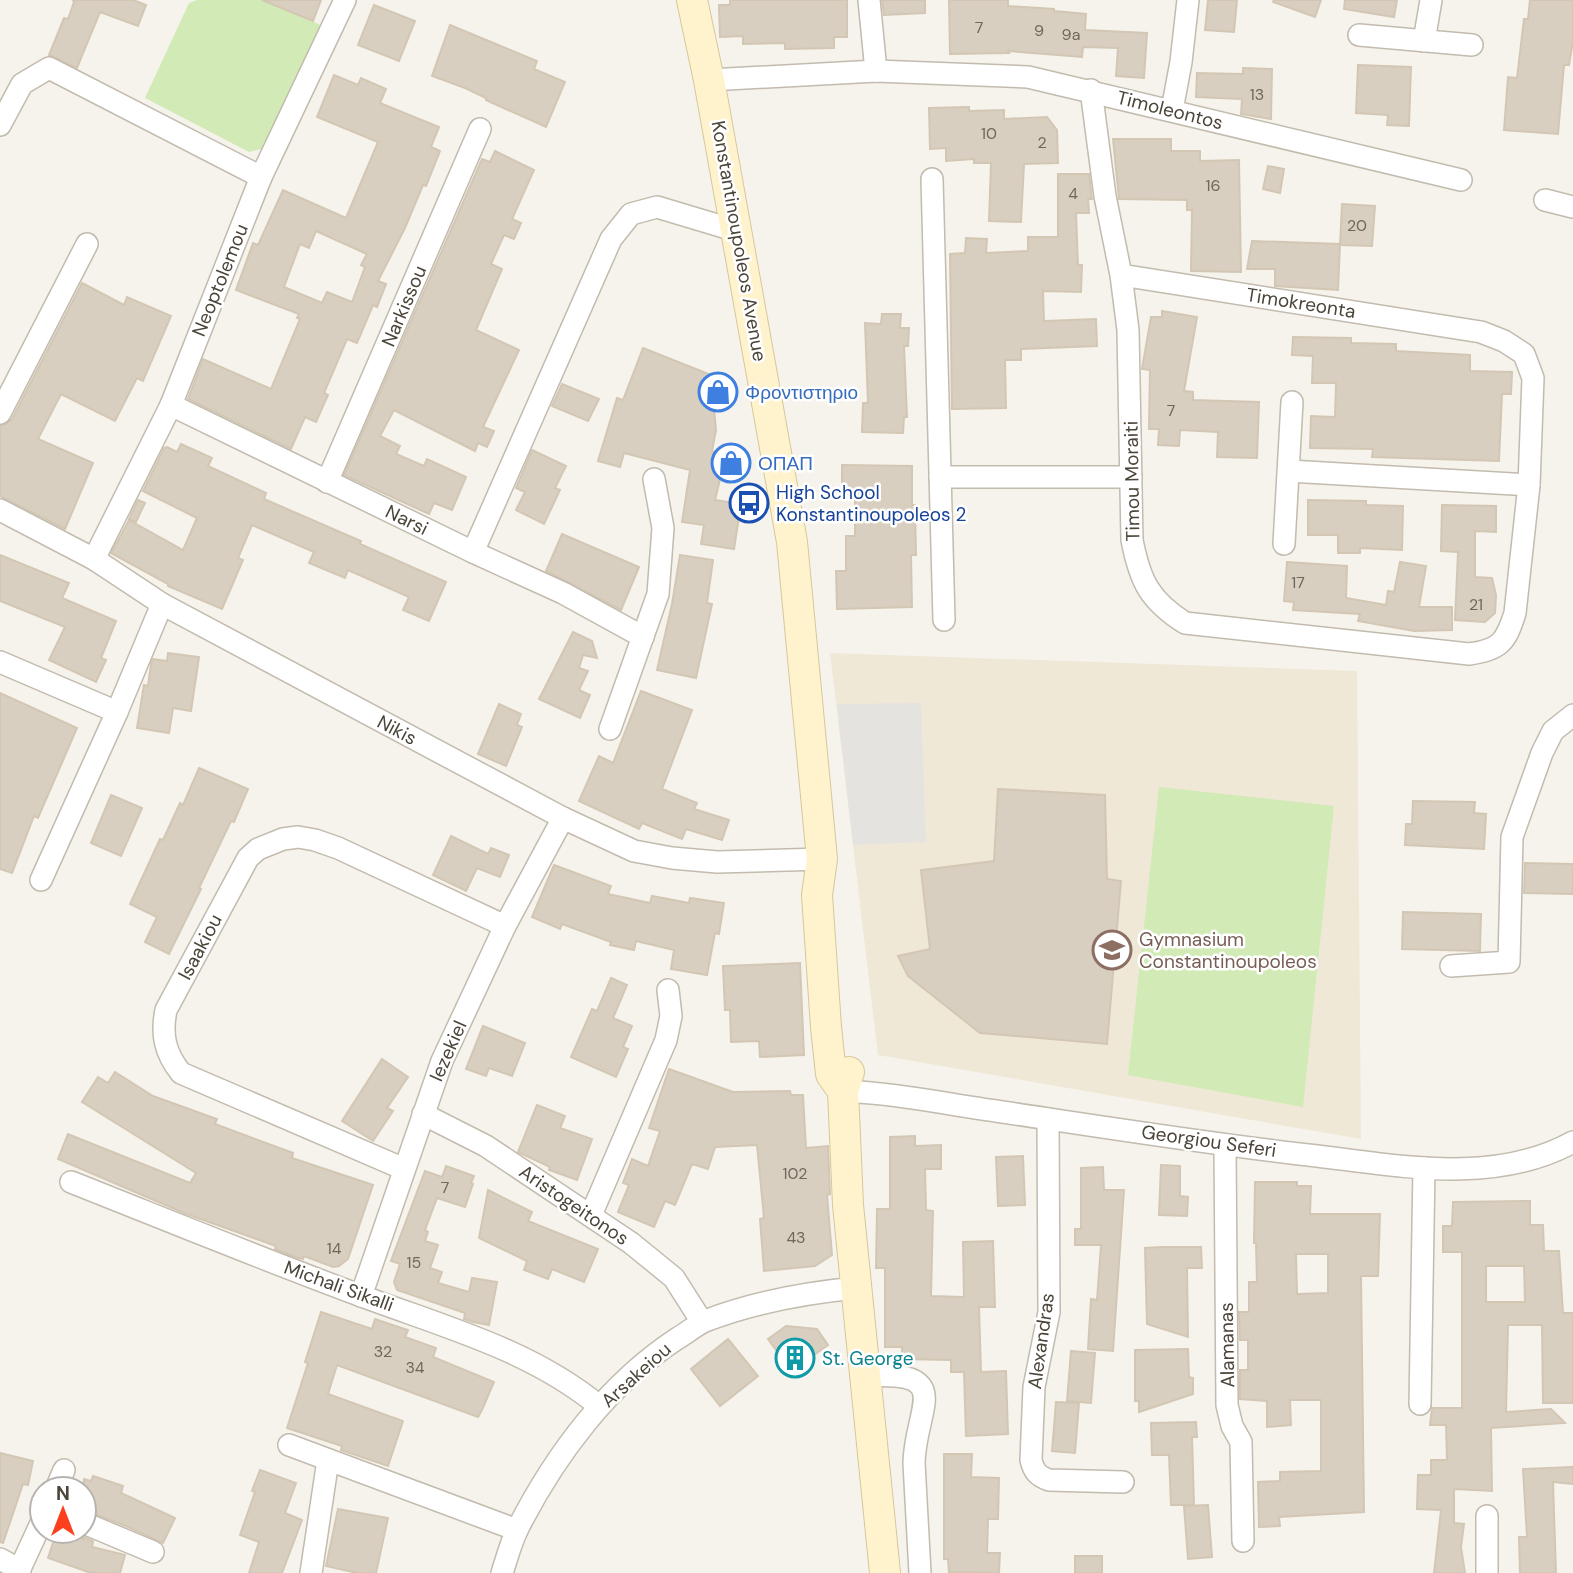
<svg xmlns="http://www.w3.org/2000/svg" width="1573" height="1573" font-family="'DM Sans',sans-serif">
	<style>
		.education { fill: #efe8d6 }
		.green { fill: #d2eab5 }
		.parking { fill: #e5e3e0 }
		.building { fill: #d8cfc1; stroke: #d3c7b4; stroke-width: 2; fill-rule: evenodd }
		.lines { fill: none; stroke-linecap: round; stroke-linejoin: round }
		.street-casing { stroke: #c2bbae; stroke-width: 24 }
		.secondary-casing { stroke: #d6c79b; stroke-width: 32 }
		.street { stroke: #fff; stroke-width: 21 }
		.secondary { stroke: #fff3cd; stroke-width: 30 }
		.labels { text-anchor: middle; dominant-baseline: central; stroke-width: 5; stroke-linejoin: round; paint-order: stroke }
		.number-label { font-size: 16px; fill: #6e675b }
		.street-label { font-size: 19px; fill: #4b4439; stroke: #fff }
		.shop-label { font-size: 19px; fill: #366cbe; stroke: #fff; text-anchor: start }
		.transit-label { font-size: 19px; fill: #164399; stroke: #fff; text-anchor: start }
		.education-label { font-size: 19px; fill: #785e54; stroke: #fff; text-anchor: start }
		.culture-label { font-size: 19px; fill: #0d838f; stroke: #fff; text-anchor: start }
	</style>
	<rect width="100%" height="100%" fill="#f6f3ec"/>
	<path class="education" d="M830,653l527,18 4,468 -483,-84z"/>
	<g class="green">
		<path d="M197,0h74l55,28 -53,118 -24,6 -104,-54 44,-95z"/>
		<path d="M1159,787l175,19 -31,301 -175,-32z"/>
	</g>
	<path class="parking" d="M921,703l5,139 -73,3 -16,-141z"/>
	<g class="building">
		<path d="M73,0h60l13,5 -8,21 -38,-14 -23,56 -28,-13 15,-37 4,1 6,-17z"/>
		<path d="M262,0h59l-8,21z"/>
		<path d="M730,0h117v37h-13v11l-49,1v-6l-42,1v-8l-23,1 -1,-32h11z"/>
		<path d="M882,0h43v13l-41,2z"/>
		<path d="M949,0h59v6l46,3v2l32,3 -1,16 62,3 -3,45 -28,-2 2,-28 -35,-1 -1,10 -74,-6 1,2 -59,1z"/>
		<path d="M1208,0h29l-3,32 -29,-2z"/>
		<path d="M1274,0h47l-6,17 -42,-15z"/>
		<path d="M1345,0h52l-3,17 -50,-8z"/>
		<path d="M1530,0h43v42l-4,23h-5l-6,69 -54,-4 4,-53 9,1 7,-59h4z"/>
		<path d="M374,5l41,16 -16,40 -41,-16z"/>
		<path d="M450,25l87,36 -3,8 31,13 -19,45 -60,-27v-2l-21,-10 -33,-12z"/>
		<path d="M1358,65l53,2 -2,59 -22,-1 1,-10 -32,-2z"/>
		<path d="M1243,68l29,1 -1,50 -30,-5 1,-15 -46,-2 1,-24 46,1z"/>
		<path d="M334,75l24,10 3,-7 25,11 -6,14 59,24 -8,20 9,4 -14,35 -3,-1 -18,43 -27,53 8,3 -9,23 -4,-2 -16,38 -10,-4 -23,54 4,2 -12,27 -11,-5 -14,32 -103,-50 15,-40 68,30 29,-70 -3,-1 2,-4 -63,-24 17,-47 5,2 25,-55 63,28 32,-76 -61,-25zM316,231l51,23 -6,11 4,2 -13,35 -25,-10 -5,11 -38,-16 16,-43 9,4z"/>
		<path d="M969,107v4l35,-1v9l43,-2 10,13 1,33 -34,1 -3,58 -32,-1 2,-58h-17v-4l-28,2v-13l-16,1 -1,-41z"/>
		<path d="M1113,139h58v12h29v10l39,-1 2,112 -50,-1 1,-61h-5v-10l-68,-1z"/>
		<path d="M495,151l39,19 -22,49 9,4 -7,16 -10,-4 -13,29 11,5 -26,61 43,20 -36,77 11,4 -7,16 -9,-4 -3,8 -81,-41 -14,26 20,10 -4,8 28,12 3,-7 39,18 -14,33 -18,-7 -5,11 -85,-39 138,-316 8,3z"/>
		<path d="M1268,166l16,3 -4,24 -17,-4z"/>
		<path d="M1058,174h31l3,25h-4l1,14h-13l2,52h4l-1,27 -38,-1 1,30 52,-2 1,27 -76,3v11h-16l1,48 -54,1 -2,-155 15,-1 1,-15 21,1 -1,14 42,-2v-14h30z"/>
		<path d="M1342,204l33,2 -3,40 -32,-1z"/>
		<path d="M1252,241l88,3 -2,46 -63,-4v-17h-28z"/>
		<path d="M82,283l42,22 3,-8 44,19 -28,65 -6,-3 -22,43 -54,-27 -23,45 55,24 -28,66 -65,-33v-70l6,-2 6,-5z"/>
		<path d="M1162,311l35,6 -13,74 9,1v8l66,2 -2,56 -40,-1 1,-25 -38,-2 -1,16 -21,-1 1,-16h-10l1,-59 -8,-1 9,-52h11z"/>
		<path d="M882,314h19l-1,14h9l-1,18h-4l3,71h-3l-1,16 -41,-1 1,-29h5l-3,-80 16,1z"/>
		<path d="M1293,337l58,1v5l45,1v7l74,4v16l42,1 -1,22h-9l-3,67 -127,-4 1,-8 -63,-1 1,-32 24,1 1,-34h-24l1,-27 -21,-1z"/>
		<path d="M643,348l68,27 5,55 -4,21 14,4 -11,45 26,4 -7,45 -33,-5 3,-19 -22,-3 8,-52 -66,-17 -4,14 -22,-6 19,-63 6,2z"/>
		<path d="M562,384l37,15 -11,22 -36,-15z"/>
		<path d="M181,444l31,14 -4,8 58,27 -2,6 97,42 -1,3 86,38 -17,39 -26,-11 6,-13 -61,-27 -3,8 -36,-15 5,-11 -62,-27 -14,33 5,2 -21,49 -54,-23v-2l-57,-31 18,-33 54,30 14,-32 -54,-27 21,-43 3,-1 10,5z"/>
		<path d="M532,450l34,16 -11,22 5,2 -16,34 -28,-14 9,-18 -9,-4z"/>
		<path d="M842,465l70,1v39h3l1,50h-5l1,52 -75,2 -1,-38h10v-35h9v-42h-13z"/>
		<path d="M138,500l7,3 -9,19 -7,-3z"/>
		<path d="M1308,500l58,1v4l37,1 -1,44 -42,-2v5h-22v-18h-30z"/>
		<path d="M1442,505l54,1v26l-21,-1v46l17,1 4,17 -1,18 -10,9 -30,-2 3,-68 -17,-1z"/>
		<path d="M562,534l77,33 -18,43 -75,-39z"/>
		<path d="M0,555l69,28 -7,15 54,23 -15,37 5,2 -10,22 -47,-22 16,-33 -65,-26z"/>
		<path d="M680,555l33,5 -6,43 5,1 -16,74 -39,-8 15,-66z"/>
		<path d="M1287,562l60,4 -1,32 40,7 2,-14 6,1 6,-30 26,4 -7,41h33v23l-38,1 -56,-10 2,-7 -67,-4 1,-8 -10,-1z"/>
		<path d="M573,632l19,9 5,17 -14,-3 -4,13 9,3 -9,19 11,5 -10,23 -41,-19z"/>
		<path d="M168,653l31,4 -8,54 -18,-3 -4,25 -32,-5 7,-43 4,1 3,-22 2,-5 14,2z"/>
		<path d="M641,691l51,19 -30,79 35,14 -3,6 35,11 -7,20 -36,-11 -4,10 -40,-16 -3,6 -60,-28 20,-45 14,7z"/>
		<path d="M0,693l77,35 -39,90 -4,-2 -22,57 -12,-4z"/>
		<path d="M499,704l22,10 -4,11 5,2 -16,39 -28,-12z"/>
		<path d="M199,768l49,21 -14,33 -3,-1 -32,67 2,1 -32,65 -24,-12 12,-25 -27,-13 30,-65 3,1 17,-37 3,2z"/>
		<path d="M998,789l107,6 2,84 14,2 -14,163 -127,-11 -72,-57 -10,-20 32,-7 -9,-79 73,-9z"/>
		<path d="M111,795l31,13 -21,48 -30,-13z"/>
		<path d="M1413,801l62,1 -1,11 12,1 -2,35 -79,-4 1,-21h6z"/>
		<path d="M451,836l37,18 3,-6 18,7 -9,22 -23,-9 -11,23 -33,-16z"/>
		<path d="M1525,863l48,1v30l-49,-1z"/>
		<path d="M554,865l57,21 -3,8 42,9 2,-7 37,7 1,-5 34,5 -5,31 -4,-1 -8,42 -36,-6 3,-19 -38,-9 -2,9 -24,-5 1,-3 -49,-18 -2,5 -28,-12z"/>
		<path d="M1403,912l78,2 -1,37 -78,-2z"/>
		<path d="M800,963l4,92 -44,2 -1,-16 -28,1 -1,-32h-5l-2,-44z"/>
		<path d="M611,978l16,7 -14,33 19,8 -9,21 5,2 -12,28 -45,-20 21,-48 5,2z"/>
		<path d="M483,1026l42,17 -13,33 -23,-8 -3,8 -20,-7z"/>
		<path d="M382,1059l26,18 -21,31 6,3 -20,30 -31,-20z"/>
		<path d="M669,1069l64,23 57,-1 1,4h12l3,53 22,-2 2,48 -3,1 5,60 -17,11 -51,5 -4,-52 4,-1 -7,-73 -42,2 -7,22 -16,-5 -17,41 -10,-4 -11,26 -36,-15 11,-27 -6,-2 9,-24 16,7 12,-35 -11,-3z"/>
		<path d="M115,1072l38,24 64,23 -2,5 78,29 -1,5 81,27 -25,74 -9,7 -6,1 -29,-11 -1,3 -8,-2 -20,-8 1,-3 -92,-33 -126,-54 10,-25 122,49 6,-10 -114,-71 16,-25 10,6z"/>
		<path d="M537,1105l28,11 -5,12 32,11 -15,41 -28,-10 1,-3 -32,-15z"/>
		<path d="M915,1136v10l26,-1v24h-16l1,41 7,1 -2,85 33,1 -1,-55 30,-1 2,66h-16l2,65 25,-1 2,63 -42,2 -2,-64h-13v-12l-49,-1v-12h-17v-79h-9l1,-59h13v-72z"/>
		<path d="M1023,1156l2,49 -27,1 -2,-49z"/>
		<path d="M1161,1165l19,1v30l8,1 -1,19 -28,-1z"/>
		<path d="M446,1166l28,10 -3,7 2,1 -8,23 -28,-9 -12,32 3,2 -3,9 13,4 -8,23 12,4 -4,11 31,9 3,-14 25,4 -8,43 -16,-3 -9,-3 1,-6 -68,-23 -3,-8 6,-18 -9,-3 34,-90 17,6z"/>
		<path d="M1103,1167l1,23h20l-11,161 -25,-2 3,-50 6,1 4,-55h-26v-16h6v-61z"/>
		<path d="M1255,1182h42v4h14l-1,28h70l-2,62h-17l3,236 -85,5 1,9 -21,1 -1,-45 22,-1v-9l41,-1v-71h-31l1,25 -24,2v-26l-27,-2v-29h8v-30h-8l-1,-28h10v-30h8l-1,-39h-2zM1296,1254h32v39l-31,1z"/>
		<path d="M488,1190l44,22 -4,9 70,28 -14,33 -32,-13 -4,10 -24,-9 3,-9 -48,-23z"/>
		<path d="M1530,1201v24h13l1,26h15l4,62h10v90h-30l-1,-78h-34l-2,87 45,-3 14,14 -74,5 1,63 -38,-2v34l10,1 -3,23 4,26h-31l7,-63 -24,-1 1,-34h13v-15h16l-1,-35h-16l2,-17h30v-156h-19v-26h9l1,-24zM1486,1266h38l1,36h-39z"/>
		<path d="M1162,1247h39l1,21h-15l1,69 -41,-13 -2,-76z"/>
		<path d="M321,1312l51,17 3,-10 33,11 -3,7 31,11 -3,9 61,25 -12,28 -4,7 -141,-52 -9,29 75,27 -15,45 -47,-16 1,-4 -55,-18 21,-65 -3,-1z"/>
		<path d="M786,1326l31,3 11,16 -37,26 -23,-32z"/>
		<path d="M728,1339l30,37 -38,30 -29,-37z"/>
		<path d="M1188,1349l1,28 4,1v16l-54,18v-11h-4v-51z"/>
		<path d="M1071,1351l24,2 -4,50 -24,-2z"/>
		<path d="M1056,1402l23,1 -4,50 -23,-2z"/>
		<path d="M1196,1422l1,15h-5l2,68h-23l-2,-50h-17l-1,-32z"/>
		<path d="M0,1453l33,8 -5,24 -5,-1 -20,59 -3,-1z"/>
		<path d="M944,1454h28l-1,23 28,1 -1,41h-10l-1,34h13l-1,20 -50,-1 -1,-13h-4z"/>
		<path d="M1573,1467v17l-20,-2 3,91h-36l-1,-36h8l-4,-68z"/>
		<path d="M260,1470l36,13 -11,30 17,7 -20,53h-33l10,-31 -19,-7 15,-43 -3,-1z"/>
		<path d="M93,1476l30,10 -2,7 54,25 -12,25 -37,-17 -42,-16v-31l7,2z"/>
		<path d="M1208,1505l4,52 -24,2 -4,-53z"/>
		<path d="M338,1509l50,9 -12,55h-19l-31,-7z"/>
		<path d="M57,1531l27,8v-2l9,4 -1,6 33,8 -5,18h-29l-43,-15z"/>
		<rect x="1075" y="1556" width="27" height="17"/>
	</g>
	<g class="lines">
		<defs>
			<g id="street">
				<path d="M869,0l7,71"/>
				<path d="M1359,35l113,10"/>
				<path d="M1424,41l7,-41"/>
				<path d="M709,80l167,-9 152,6 433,103"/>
				<path d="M1091,90l14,106 16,79 7,55 4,210c8,41 17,60 53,83l284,31c31,-4 37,-12 46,-41l14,-128 4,-107 -9,-24 -20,-13 -23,-9 -360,-57"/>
				<path d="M1172,110l9,-48 7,-62"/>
				<path d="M0,125l22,-41 27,-16 212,109"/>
				<path d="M932,179l12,441"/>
				<path d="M1545,200l28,7"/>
				<path d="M171,405l302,147 90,41 80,44"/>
				<path d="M0,413l87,-169"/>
				<path d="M1289,471l240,14"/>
				<path d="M940,477h191"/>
				<path d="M327,482l153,-353"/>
				<path d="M0,510l94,49 68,45 401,214 71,33 38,7 45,4 105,-3"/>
				<path d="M1284,544l8,-142"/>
				<path d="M473,552l138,-313 20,-25 26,-7 80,24"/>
				<path d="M94,559l77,-154 90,-228 84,-177"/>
				<path d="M0,662l117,50"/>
				<path d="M610,729l48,-135 5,-66 -9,-49"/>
				<path d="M41,880l76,-168 45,-108"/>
				<path d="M1451,966l58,-4 3,-125 30,-84 11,-22 20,-16"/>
				<path d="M843,1091c51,2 103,13 153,20 107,16 214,33 321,45 84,10 178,29 256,-14"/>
				<path d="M423,1114l63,32 145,97 43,35 28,44"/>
				<path d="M1048,1119l1,193 -15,75 -3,73c3,12 7,16 18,20l74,2"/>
				<path d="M1225,1146l2,259 5,21 9,16 2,99"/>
				<path d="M404,1169l-223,-96c-16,-20 -20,-38 -15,-63l82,-152 10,-9 25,-10 15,-2 17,3 23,8 167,78"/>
				<path d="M71,1182c96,38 191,77 288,113 82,31 171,54 240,111"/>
				<path d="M591,1215l75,-175 5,-24 -3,-26"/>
				<path d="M361,1296l81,-235 63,-135 58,-108"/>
				<path d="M867,1376c89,-5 48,32 47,87l6,110"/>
				<path d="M1420,1404l4,-236"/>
				<path d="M289,1445l228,85"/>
				<path d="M56,1489l8,-19"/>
				<path d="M1487,1516v57"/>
				<path d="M84,1523l69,29"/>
				<path d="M0,1559l20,11"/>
				<path d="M18,1573l24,-52"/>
				<path d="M311,1573l17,-113"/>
				<path d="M502,1573c5,-15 9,-31 16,-45 37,-73 91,-145 160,-190 9,-5 18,-13 27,-17 49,-19 99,-28 151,-33"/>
			</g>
			<g id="secondary">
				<path d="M692,0l17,80 83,462 30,317 -5,36 9,132 5,47 12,17"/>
				<path d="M849,1072l-6,19 5,114 37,368"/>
			</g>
		</defs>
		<use href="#street" class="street-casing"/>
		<use href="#secondary" class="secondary-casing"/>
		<use href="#street" class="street"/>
		<use href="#secondary" class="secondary"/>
	</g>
	<defs>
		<symbol id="shop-ring" viewBox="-11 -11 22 22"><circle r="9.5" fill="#fff" stroke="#3f7fe0" stroke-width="1.5"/><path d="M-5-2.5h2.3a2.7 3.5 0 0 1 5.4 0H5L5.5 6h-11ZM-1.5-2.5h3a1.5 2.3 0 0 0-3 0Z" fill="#3f7fe0"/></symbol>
		<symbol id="bus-ring" viewBox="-11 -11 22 22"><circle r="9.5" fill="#fff" stroke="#1a4fb4" stroke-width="1.5"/><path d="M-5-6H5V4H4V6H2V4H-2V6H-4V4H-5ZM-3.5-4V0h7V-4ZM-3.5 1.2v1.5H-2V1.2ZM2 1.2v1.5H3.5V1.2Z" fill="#1a4fb4"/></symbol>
		<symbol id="school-ring" viewBox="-11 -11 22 22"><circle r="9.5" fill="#fff" stroke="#8d6e63" stroke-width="1.5"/><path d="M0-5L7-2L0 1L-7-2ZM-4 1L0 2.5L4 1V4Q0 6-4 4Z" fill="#8d6e63"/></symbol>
		<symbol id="building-ring" viewBox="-11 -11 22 22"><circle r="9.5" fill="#fff" stroke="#0f9aa8" stroke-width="1.5"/><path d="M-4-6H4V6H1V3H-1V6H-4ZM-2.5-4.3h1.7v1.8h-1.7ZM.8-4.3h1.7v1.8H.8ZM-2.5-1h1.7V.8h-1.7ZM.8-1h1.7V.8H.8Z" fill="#0f9aa8"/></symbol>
	</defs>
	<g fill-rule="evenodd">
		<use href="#shop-ring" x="696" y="370" width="44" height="44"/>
		<use href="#shop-ring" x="709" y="441" width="44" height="44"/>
		<use href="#bus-ring" x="727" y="481" width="44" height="44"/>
		<use href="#school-ring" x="1090" y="928" width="44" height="44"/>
		<use href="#building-ring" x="773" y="1336" width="44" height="44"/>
	</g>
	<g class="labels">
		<g class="number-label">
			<text x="979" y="27">7</text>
			<text x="1039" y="30">9</text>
			<text x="1071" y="34">9a</text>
			<text x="1257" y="94">13</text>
			<text x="989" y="133">10</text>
			<text x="1042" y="142">2</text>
			<text x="1213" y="185">16</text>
			<text x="1073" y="193">4</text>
			<text x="1357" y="225">20</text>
			<text x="1171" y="410">7</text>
			<text x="1298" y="582">17</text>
			<text x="1476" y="604">21</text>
			<text x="795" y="1173">102</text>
			<text x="445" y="1187">7</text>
			<text x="796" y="1237">43</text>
			<text x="334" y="1248">14</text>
			<text x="414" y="1262">15</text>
			<text x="383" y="1351">32</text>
			<text x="415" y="1367">34</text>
		</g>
		<g class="street-label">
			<text transform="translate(1170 110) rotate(14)">Timoleontos</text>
			<text transform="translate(739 241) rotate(80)">Konstantinoupoleos Avenue</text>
			<text transform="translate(220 280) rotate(-68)">Neoptolemou</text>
			<text transform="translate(1301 303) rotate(9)">Timokreonta</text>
			<text transform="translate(404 306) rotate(-67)">Narkissou</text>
			<text transform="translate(1132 481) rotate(-91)">Timou Moraiti</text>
			<text transform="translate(407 520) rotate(26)">Narsi</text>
			<text transform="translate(397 730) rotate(28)">Nikis</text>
			<text transform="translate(200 947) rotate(-62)">Isaakiou</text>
			<text transform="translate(448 1051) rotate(-66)">Iezekiel</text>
			<text transform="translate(1209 1141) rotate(8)">Georgiou Seferi</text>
			<text transform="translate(574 1205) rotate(34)">Aristogeitonos</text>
			<text transform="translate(339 1286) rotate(20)">Michali Sikalli</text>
			<text transform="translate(1041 1341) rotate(-82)">Alexandras</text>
			<text transform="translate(1227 1345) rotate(-91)">Alamanas</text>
			<text transform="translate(636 1375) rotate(-42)">Arsakeiou</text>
		</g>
		<g class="shop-label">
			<text x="745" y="392">Φροντιστηριο</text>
			<text x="758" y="463">ΟΠΑΠ</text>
		</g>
		<g class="transit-label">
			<text x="776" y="492">High School<tspan x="776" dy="22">Konstantinoupoleos 2</tspan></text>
		</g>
		<g class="education-label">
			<text x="1139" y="939">Gymnasium<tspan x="1139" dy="22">Constantinoupoleos</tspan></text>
		</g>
		<g class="culture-label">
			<text x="822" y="1358">St. George</text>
		</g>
	</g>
	<g transform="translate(63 1510)"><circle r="33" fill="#ffffff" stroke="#b7b4b0" stroke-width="2"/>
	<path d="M0-5L12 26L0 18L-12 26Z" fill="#fc3f1d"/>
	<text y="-10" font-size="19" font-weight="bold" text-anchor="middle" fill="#4b4439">N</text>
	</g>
</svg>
